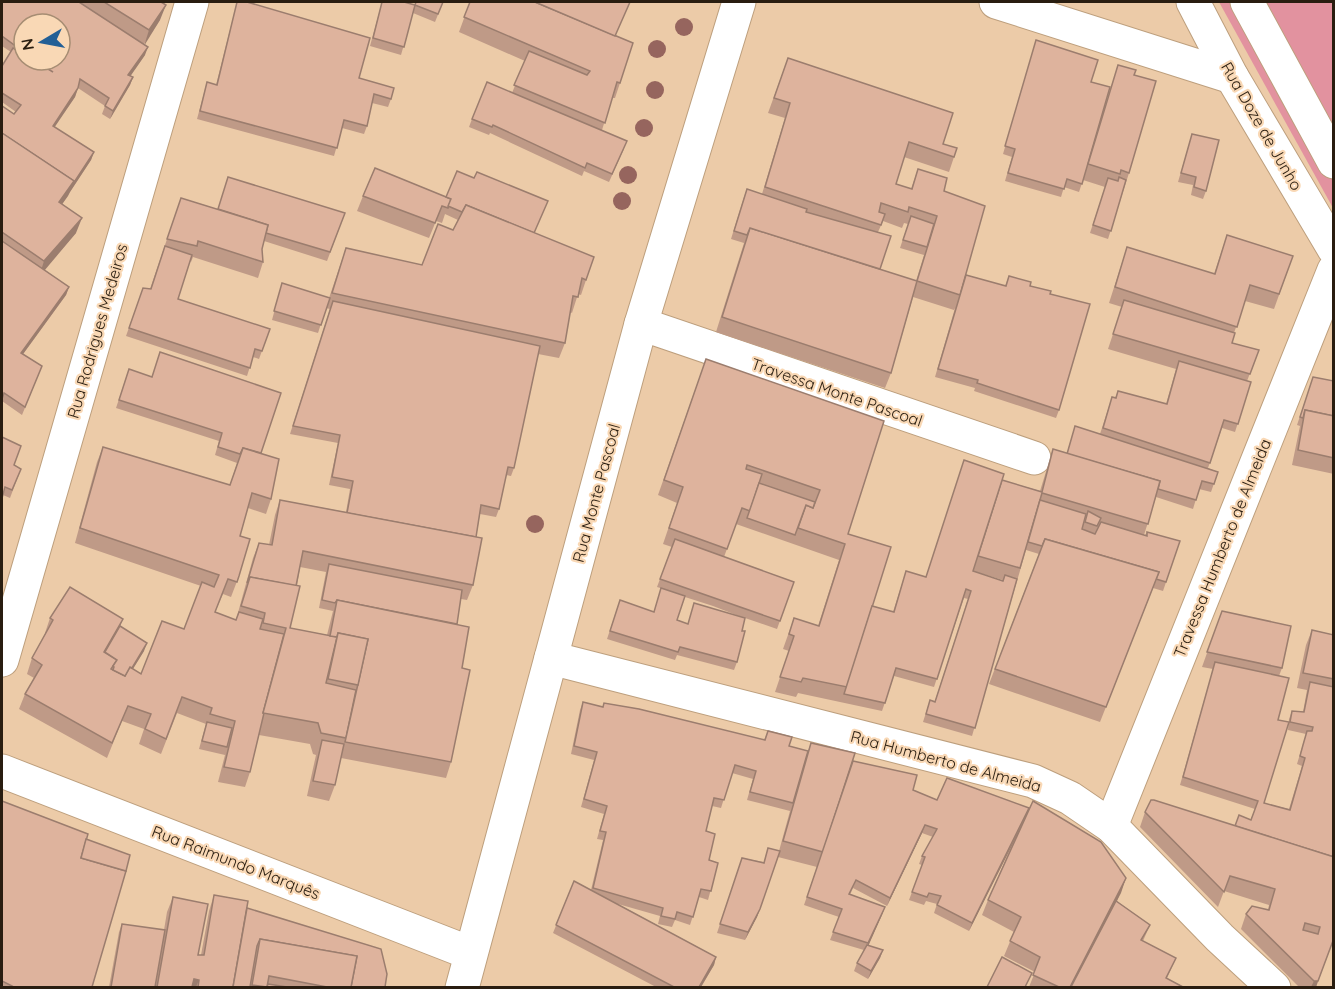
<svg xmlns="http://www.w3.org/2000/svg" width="1335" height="989" font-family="Quicksand,sans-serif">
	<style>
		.green { fill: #e2929f }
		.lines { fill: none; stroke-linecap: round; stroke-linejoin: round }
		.street-casing { stroke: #bd9f7d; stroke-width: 35 }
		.secondary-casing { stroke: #bd9f7d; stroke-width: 35 }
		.street { stroke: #fff; stroke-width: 33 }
		.secondary { stroke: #fff; stroke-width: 33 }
		.tree { fill: #96655e }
		.wall { fill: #bf9a87; fill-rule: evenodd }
		.shaded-wall { fill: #9b7d6e }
		.building { fill: #deb39d; stroke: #9b7d6e; stroke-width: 1.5; fill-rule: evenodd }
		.labels { text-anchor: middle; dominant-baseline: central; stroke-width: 4.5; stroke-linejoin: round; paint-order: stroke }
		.street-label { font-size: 16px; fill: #291d10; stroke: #f9d8b5 }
	</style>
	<rect width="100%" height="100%" fill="#eccba8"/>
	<path class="green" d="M1219,2h114v206z"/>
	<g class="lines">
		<defs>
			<g id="street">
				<path d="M996,2l236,75"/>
				<path d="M1193,2l39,75 102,172"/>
				<path d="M1247,2l87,160"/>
				<path d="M641,324l393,134"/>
				<path d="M551,658l482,123 37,17 41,28 109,112 54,50"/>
				<path d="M2,660l190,-658"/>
				<path d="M2,771l468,182"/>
				<path d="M1111,826l223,-556"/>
			</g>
			<path id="secondary" d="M462,988l179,-664 98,-322"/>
		</defs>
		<use href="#street" class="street-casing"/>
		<use href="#secondary" class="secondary-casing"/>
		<use href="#street" class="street"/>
		<use href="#secondary" class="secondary"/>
	</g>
	<g class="tree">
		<circle cx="684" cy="27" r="9"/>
		<circle cx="657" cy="49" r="9"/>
		<circle cx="655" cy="90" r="9"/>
		<circle cx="644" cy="128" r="9"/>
		<circle cx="628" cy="175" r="9"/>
		<circle cx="622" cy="201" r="9"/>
		<circle cx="535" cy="524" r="9"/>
	</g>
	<g class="wall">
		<path d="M2,2h159l-1,18 -16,24 1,11 -15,21 3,1 -3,8 -20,34 -8,-5 3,-8 -27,-18 -3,9 -21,30 40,25 -3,8 -29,44 14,29 -32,37 25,17 -3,8 -43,59 19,12 -20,49 -20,-14v-295l12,8 2,-2 -14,-10v-36l9,-14 -9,-6zM24,24l36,36h-36z"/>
		<path d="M237,2l154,97 -3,8 -16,-4 -5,23 -3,8 -22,-6 -8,28 -137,-37 10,-37 9,3z"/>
		<path d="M382,2h22l11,3 28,-3 -8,20 -22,-9 -12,42 -31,-9z"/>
		<path d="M470,2l146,34 4,47 -5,15h-3l-10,32 22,19 -15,33 -25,-11 -2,5 -92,-43 -1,2 -20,-8 3,-8 40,-26 13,-32 -66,-29z"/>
		<path d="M1036,40l55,42 13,28 14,-45 16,10 -5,98 -21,66 -18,-6 15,-46 -22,-7 -4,12 -15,-5 -3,10 -56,-16 7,-24 -9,-3z"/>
		<path d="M788,58l155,86 11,13 -5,15 -45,-15 -8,27 15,5 7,-20 26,22 22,84 39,11 4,-10 21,10 20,8 9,116 -3,8 -82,-27 1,-3 -40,-11 20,-69 -1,2 -41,-13 -22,76 -6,15 -169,-56 28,-89 -13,-4 13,-42 3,-8 15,5 23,-76 -17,-5zM883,221l19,7 2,-5 4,1 -8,24 24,7 -8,26 -36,-12 -2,-37z"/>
		<path d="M1192,134l14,57 -3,8 -12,-4 2,-10 -15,-3z"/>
		<path d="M375,168l160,65 51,47 -5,15 -3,-1 -6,19 -2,-1 -5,31 -6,15 -21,-4 -24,114 -3,8 -5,-1 -7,34 -3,8 -16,-3 -4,23 -3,48 -6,15 -6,-1 -4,25 5,44 -11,94 -5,16 -105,-20 -6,27 -6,16 -22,-5 9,-41 -3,-1 -3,-10 -51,-9 -9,37 -5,15 -27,-5 7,-27 -26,-6 7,-25 -29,-11 -16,41 -22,-10 5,-15 -22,-8 -15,37 -88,-49 6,-15 9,-16 -7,-4 5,-16 13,-24v-1l5,-15 70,8 24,25 -11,18 8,5 43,-45 17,-43 -126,-43 22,-81 6,-15 127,38 7,-22 -22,-8 4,-14 -103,-33 13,-39 132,84 10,46 -5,15 -18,-6 -8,28 -1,40 -8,21 -8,-3 -8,18 21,8 17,-62 6,-15 10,2 6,-30 5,-15 66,12 4,-23 -21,-4 9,-42 -48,-9 40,-125 -4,-1 -8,25 -46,-13 10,-37 47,15 17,-50 76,17 31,-35 5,-10 -13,-6 -3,9 -6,-2 -7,17 -72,-27 6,-15zM300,567l26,5 -7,36 14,3 -6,24 -37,-7z"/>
		<path d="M181,198l36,11 128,4 -18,48 -63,-20 -2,8 1,13 -5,16 -65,-21 -2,5 -1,-1 -12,38 92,30 -11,30 -6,-2 -6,19 -121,-40 17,-48 7,1z"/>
		<path d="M1227,235l66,21 -19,53 -29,-8 -11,32 -2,10 27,7 -12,31 4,1 -16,50 -13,-4 -14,40 10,4 -7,20 -12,-3 -6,20 -37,-12 -12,38h1l2,-3 33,9 -17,50 -10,-3 -53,134 -111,-38 50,-130 -13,-4 -54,186 -49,-14 7,-22 5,1 33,-102 -4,-1 -30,89 -40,-11 -12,35 -84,-18 -2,4 -21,-5 14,-41 -6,-2 11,-31 24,8 21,-66 -103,-36 -12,33 70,25 -17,47 -32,-11 -3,13 -5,31 -3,8 -57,-15 -2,5 -68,-21 13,-39 34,12 7,-24 6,2 -10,-3 15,-40 -9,-3 14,-41 -19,-8 48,-136 178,62 -36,113 24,72 21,6 13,-41 20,6 76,-97 38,11 8,-26 5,-16 14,4 8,-27 25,8 12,-37 3,1 3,-7 48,13 10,-35 -68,-20 14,-42 -13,-4 18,-56 87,27zM980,573l23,7v1zM685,597l28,9 31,12 -57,6 -10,-4z"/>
		<path d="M1313,377l21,4v93l-42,-9 8,-39 -3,-1z"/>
		<path d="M14,465l7,4 -11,29 -7,-3z"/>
		<path d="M1222,611l60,57 -3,8 -1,44 -14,83 25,6 13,-43 -5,-2 9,-30 -18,-4 1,-11 3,-8 11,1 4,-22 -10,-2 9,-43 6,-15 22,5v303l-18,49h-17l-58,-58 5,-15 22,-4 1,-5 -45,-14 -6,16 -78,-80 5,-15 90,14 16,-7 4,-10 -75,-24 33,-116 -11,-2z"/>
		<path d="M583,702l20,5 1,-4 35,6 125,31 4,-9 24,6 -3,9 19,5 3,-8 44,10 -2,8 64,14 -4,15 24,10 10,-22 82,30 4,-7 68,41 25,36 -9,23 33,24 -7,16 33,17 -9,20 16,9h-154l6,-15 -31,-16 10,-24 -32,-17 6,-15 27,-62 -46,93 -35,-18 3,-9 -11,-3 -2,4 -15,-5 13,-35 -3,-1 3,-8 11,-19 -11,-4 -35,73 -34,-18 -3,7 35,12 -17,39 15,4 -3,8 -12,21 -14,-8 3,-8 7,-13 -34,-10 9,-23 -35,-12 13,-38 -39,-10 -21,60 -12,23 -28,-7 25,-75 22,4 4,-14 11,3 11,-40 -43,-11 6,-21 -21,-6 -11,35 -9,-2 -6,25 9,3 -6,26 9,3 -10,37 -9,-3 -9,28 -15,-5 -3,7 -14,-3 2,-8 -42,-12 98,53 -2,8 -13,22h-45l-103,-54 21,-52 17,9 12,-50 -6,-1 7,-25 -23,-7 13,-47 -23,-6 9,-44z"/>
		<path d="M2,801l84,38 6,148h-90z"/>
		<path d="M214,895l33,13 138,79h-276l10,-55 3,-8 42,6 3,-18 6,-15 25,58h3l8,-44z"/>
	</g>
	<g class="shaded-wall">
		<path d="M166,5l-6,15 -16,26 5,-16z"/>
		<path d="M148,47l-3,8 -20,29 3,-9z"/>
		<path d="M133,77l-3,8 -20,34 3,-8z"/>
		<path d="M78,88l-3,9 -25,37 3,-8z"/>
		<path d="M94,152l-3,8 -21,32 -2,4 -15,21 6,-15z"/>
		<path d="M82,218l-6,15 -37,44 5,-16z"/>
		<path d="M69,287l-3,8 -48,66 3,-8z"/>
		<path d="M123,619l-6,15 -16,25 3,-7z"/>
		<path d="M147,643l-3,8 -25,40 3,-8z"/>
		<path d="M1030,808l-3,8 -58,115 3,-8z"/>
		<path d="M925,825l-3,8 -35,73 3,-8z"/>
		<path d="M1126,878l-5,15 -49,94h-2z"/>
		<path d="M885,907l-3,8 -16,36 2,-8z"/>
		<path d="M760,909l-3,8 -12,23 3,-8z"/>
		<path d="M883,950l-3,8 -12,21 3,-8z"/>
		<path d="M716,957l-2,8 -13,22h-2z"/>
		<path d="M194,979l5,1 -3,7h-5z"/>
		<path d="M1314,981h4l-2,6h-5z"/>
		<path d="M252,985l15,2h-16z"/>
	</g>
	<g class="building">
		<path d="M2,2h77l69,45 -20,28 5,2 -20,34 -8,-5 4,-8 -29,-19 -2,9 -25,38 41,26 -21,32 1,-3 -72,-48v-27l12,8 7,-9 -19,-12v-27l11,-18 11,6v6h9l20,12 -17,-12h24v-36h-36v28l-22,-16z"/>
		<path d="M104,2h57l5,3 -17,25z"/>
		<path d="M237,2h10l123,36 -11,40 35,10 -3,11 -17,-5 -7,32 -23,-6 -7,28 -137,-37 7,-29 10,3z"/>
		<path d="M382,2h22l11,3 1,-3h27l-5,12 -23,-9 -11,42 -31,-9z"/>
		<path d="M470,2h65l98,41 -13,40 -3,-1 -12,41 -91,-38 15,-34 58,24 3,-4 -126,-54z"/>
		<path d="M535,2h95l-15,34z"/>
		<path d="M1036,40l62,20 -7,22 19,5 -28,97 -15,-5 -3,10 -56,-16 7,-24 -10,-3z"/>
		<path d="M788,58l165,55 -10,31 14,4 -3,9 -45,-15 -13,42 16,5 6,-20 29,9 -3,13 41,15 -25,89 -43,-14 -26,92 -169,-56 28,-89 167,53 20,-65 -28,-9 -1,5 -27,-9 -2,9 6,2 -4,11 -116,-38 25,-84 -16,-5z"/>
		<path d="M1118,65l18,5 -2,5 22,6 -27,92 -8,-3 -1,4 -32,-10z"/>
		<path d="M487,82l140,59 -15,33 -25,-11 -2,5 -92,-43 -1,2 -20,-8z"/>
		<path d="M2,133l72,48 -15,21 23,16 -38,43 -42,-29z"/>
		<path d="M1192,134l27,6 -13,51 -12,-4 2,-10 -15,-4z"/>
		<path d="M375,168l76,31 -3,9 -6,-2 -7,17 -72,-27z"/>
		<path d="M457,171l17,7 3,-6 71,29 -14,32 -68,-28 -4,7 -14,-6 3,-7 -5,-2z"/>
		<path d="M228,177l117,36 -15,39 -64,-19 2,-8 -50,-16z"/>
		<path d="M1119,177l7,3 -15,51 -18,-6 15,-47 10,3z"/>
		<path d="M747,189l60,20 -1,3 85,24 -11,33 -130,-41 -3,7 -13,-4z"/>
		<path d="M181,198l87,27 -6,24 1,13 -65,-21 -1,5 -30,-7z"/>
		<path d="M466,205l128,52 -8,23 -4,-2 -4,19 -5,-1 -8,47 -233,-50 14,-45 76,17 16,-41 15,6z"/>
		<path d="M911,216l23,8 -7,23 -24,-7z"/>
		<path d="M1227,235l66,21 -14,38 -29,-9 -13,42 -122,-40 12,-40 88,27z"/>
		<path d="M2,241l67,46 -48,66 21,13 -17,41 -21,-14 -2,6z"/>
		<path d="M165,246l27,9 -14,44 92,30 -8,22 -7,-2 -5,19 -121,-40 14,-40 8,1z"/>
		<path d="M966,275l40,11 3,-10 22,6 -1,4 21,5 -1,3 40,10 -31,106 -82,-27 1,-3 -40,-11z"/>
		<path d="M282,283l48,15 -9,27 -47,-14z"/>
		<path d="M1124,300l111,33 -3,10 27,7 -9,24 -137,-40z"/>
		<path d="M333,301l207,45 -26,122 -6,-1 -9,42 -18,-4 -5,32 -129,-24 6,-32 -21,-4 8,-42 -47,-9z"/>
		<path d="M160,352l121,41 -20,60 -18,-5 -3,6 -22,-7 4,-14 -103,-33 10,-31 23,8z"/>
		<path d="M706,359l178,62 -36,113 43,13 -44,140 -44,-9 -2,4 -21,-5 14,-41 -5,-2 5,-16 25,8 26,-82 -47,-16 8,-23 7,3 7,-18 -73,-25 -1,4 16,5 -12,37 -8,-3 -15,41 -58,-21 14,-41 -19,-7z"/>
		<path d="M1179,361l72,21 -13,42 -14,-4 -14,43 -107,-35 9,-31 4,1 2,-7 49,13z"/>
		<path d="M1313,377l21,4v35l-29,-6 -2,8 -3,-1z"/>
		<path d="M1305,410l29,6v42l-36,-8z"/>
		<path d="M1075,426l143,46 -4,12 -12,-3 -6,19 -38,-11 2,-8 -93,-27z"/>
		<path d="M2,437l19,9 -7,19 7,4 -9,21 -7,-3 -3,11z"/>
		<path d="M103,447l127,38 13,-37 36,11 -8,40 -19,-6 -12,43 10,3 -11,37 -2,6 -9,-3 -13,33 21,8 3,-8 24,7 -3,10 24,5 -21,79h1l-14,59 -26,-5 11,-46 -25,-7 2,-6 -30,-11 -16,42 -21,-10 6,-15 -23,-8 -16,37 -87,-49 17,-29 -10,-7 21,-38 -3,-2 20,-31 53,32 -19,33 13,8 -6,9 14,7 5,-9 11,7 21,-53 22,8 18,-47 12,5 5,-12 -139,-47z"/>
		<path d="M1053,449l107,32 -12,43 -106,-31 -22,75 -42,-12 24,-76 40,12z"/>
		<path d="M964,460l40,14 -31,97 30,10 2,-6 12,4 -42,149 -49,-14 4,-14 5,2 36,-111 -5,-2 -29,90 -41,-11 -11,35 -41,-9 28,-88 22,6 12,-41 20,6z"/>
		<path d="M759,483l56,19 -2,6 -7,-3 -11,30 -48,-17z"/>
		<path d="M280,500l202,38 -9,47 -170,-34 -7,35 -46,-9 -3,6 12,-40 13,2z"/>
		<path d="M1040,500l46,14 -4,15 13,5 6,-12 46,14v-4l33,9 -14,41 -10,-3 3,-7 -114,-33 -3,7 -14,-4z"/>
		<path d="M1088,511l13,7 -4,8 -12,-4z"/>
		<path d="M675,539l119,43 -14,39 -120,-42z"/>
		<path d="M1045,539l114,33 -53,135 -111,-38z"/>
		<path d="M329,564l133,26 -5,34 -120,-24 -2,3 -13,-3z"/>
		<path d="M250,577l50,9 -10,42 47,9 -11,46 30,7 -10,48 -25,-5 -3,-10 -55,-10 23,-85 -23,-5 2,-10 -24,-7z"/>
		<path d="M661,588l24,8 -8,24 11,4 6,-21 51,15 -3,13h3l-8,31 -57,-15 -2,5 -68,-21 10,-31 34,12z"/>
		<path d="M337,600l132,27 -7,41 8,2 -19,92 -106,-20 23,-103 -30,-6 -1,4 -7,-1z"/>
		<path d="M1222,611l69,15 -9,42 -75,-16z"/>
		<path d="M120,626l27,17 -15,25 -2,-1 -5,9 -12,-6 1,-3 -1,-1 4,-6 -12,-8z"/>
		<path d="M1312,630l22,5v44l-31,-6z"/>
		<path d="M338,633l30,6 -10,46 -30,-6z"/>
		<path d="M1215,662l74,16 -11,42 11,2 -25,81 26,7 15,-52 -5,-2 3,-11 4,-14h5l1,-4 -23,-5 2,-11 12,1 6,-30 24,5v170l-99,-31 4,-11 12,5 7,-19 -75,-24z"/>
		<path d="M583,702l20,5 1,-4 35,6 126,31 3,-9 24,6 -3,9 19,5 -15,52 -43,-11 6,-21 -21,-6 -11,35 -10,-2 -8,33 9,3 -6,26 9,3 -7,28 -10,-2 -8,28 -16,-5 -2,7 -14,-3 2,-8 -70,-20 13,-56 -6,-1 7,-25 -23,-7 13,-47 -23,-6z"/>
		<path d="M207,722l25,6 -5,19 -25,-6z"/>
		<path d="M322,740l22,4 -9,41 -22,-4z"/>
		<path d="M811,743l44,10 -32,99 -40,-11z"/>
		<path d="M853,761l64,14 -4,15 24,10 10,-22 82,30 -57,115 -35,-18 4,-9 -12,-3 -2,4 -15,-5 13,-35 -3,-1 15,-27 -12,-4 -35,73 -34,-18 -7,14 36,13 -17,36 -35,-11 9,-23 -35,-12z"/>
		<path d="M1151,800h3l180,57v81l-16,43h-4l-68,-67 6,-8 17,4 6,-21 -45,-13 -6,16 -79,-80zM1305,923l15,4 -2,7 -15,-4z"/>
		<path d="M2,801l86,33 -7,24 45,13 -34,116h-81l1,-1 -10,-5z"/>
		<path d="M1033,801l68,41 25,36 -56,109h-11l-26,-12 7,-18 -30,-16 11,-24 -33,-17z"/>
		<path d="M86,839l44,16 -4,16 -45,-13z"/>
		<path d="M768,848l12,3 -20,58 -12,23 -28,-8 22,-66 22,5z"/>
		<path d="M574,881l142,76 -17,30h-25l-118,-62z"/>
		<path d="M214,895l34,6 -15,86h-35l1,-7 -5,-1 -2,8h-35l16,-90 35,7 -10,51h6z"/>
		<path d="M1116,901l34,24 -9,15 35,18 -10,20 17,9h-112z"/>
		<path d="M247,908l134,41 6,25 -2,13h-34l6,-31 -97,-17 -3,7 -7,41h-17z"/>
		<path d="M122,924l43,6 -10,57h-44z"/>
		<path d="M260,939l97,17 -6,31h-24l-58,-11 -2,11 -15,-2z"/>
		<path d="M867,945l16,5 -12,21 -14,-8z"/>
		<path d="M1002,957l30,16 -7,14h-38z"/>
		<path d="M268,984l19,3h-20z"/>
	</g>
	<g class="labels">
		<g class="street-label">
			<text transform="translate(1262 126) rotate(60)">Rua Doze de Junho</text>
			<text transform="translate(97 331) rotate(-74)">Rua Rodrigues Medeiros</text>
			<text transform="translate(837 392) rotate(19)">Travessa Monte Pascoal</text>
			<text transform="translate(596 493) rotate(-75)">Rua Monte Pascoal</text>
			<text transform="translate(1222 548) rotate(-68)">Travessa Humberto de Almeida</text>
			<text transform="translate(946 761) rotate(15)">Rua Humberto de Almeida</text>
			<text transform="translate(236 862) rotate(21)">Rua Raimundo Marquês</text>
		</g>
	</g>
	<rect width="1335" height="989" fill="none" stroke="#291d10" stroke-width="6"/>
	<g transform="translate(42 42) rotate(260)"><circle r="28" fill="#f9d8b5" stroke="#a68d73" stroke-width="1.5"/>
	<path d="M0-4.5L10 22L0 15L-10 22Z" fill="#225f96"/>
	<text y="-9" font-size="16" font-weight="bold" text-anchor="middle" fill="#291d10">N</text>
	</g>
</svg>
